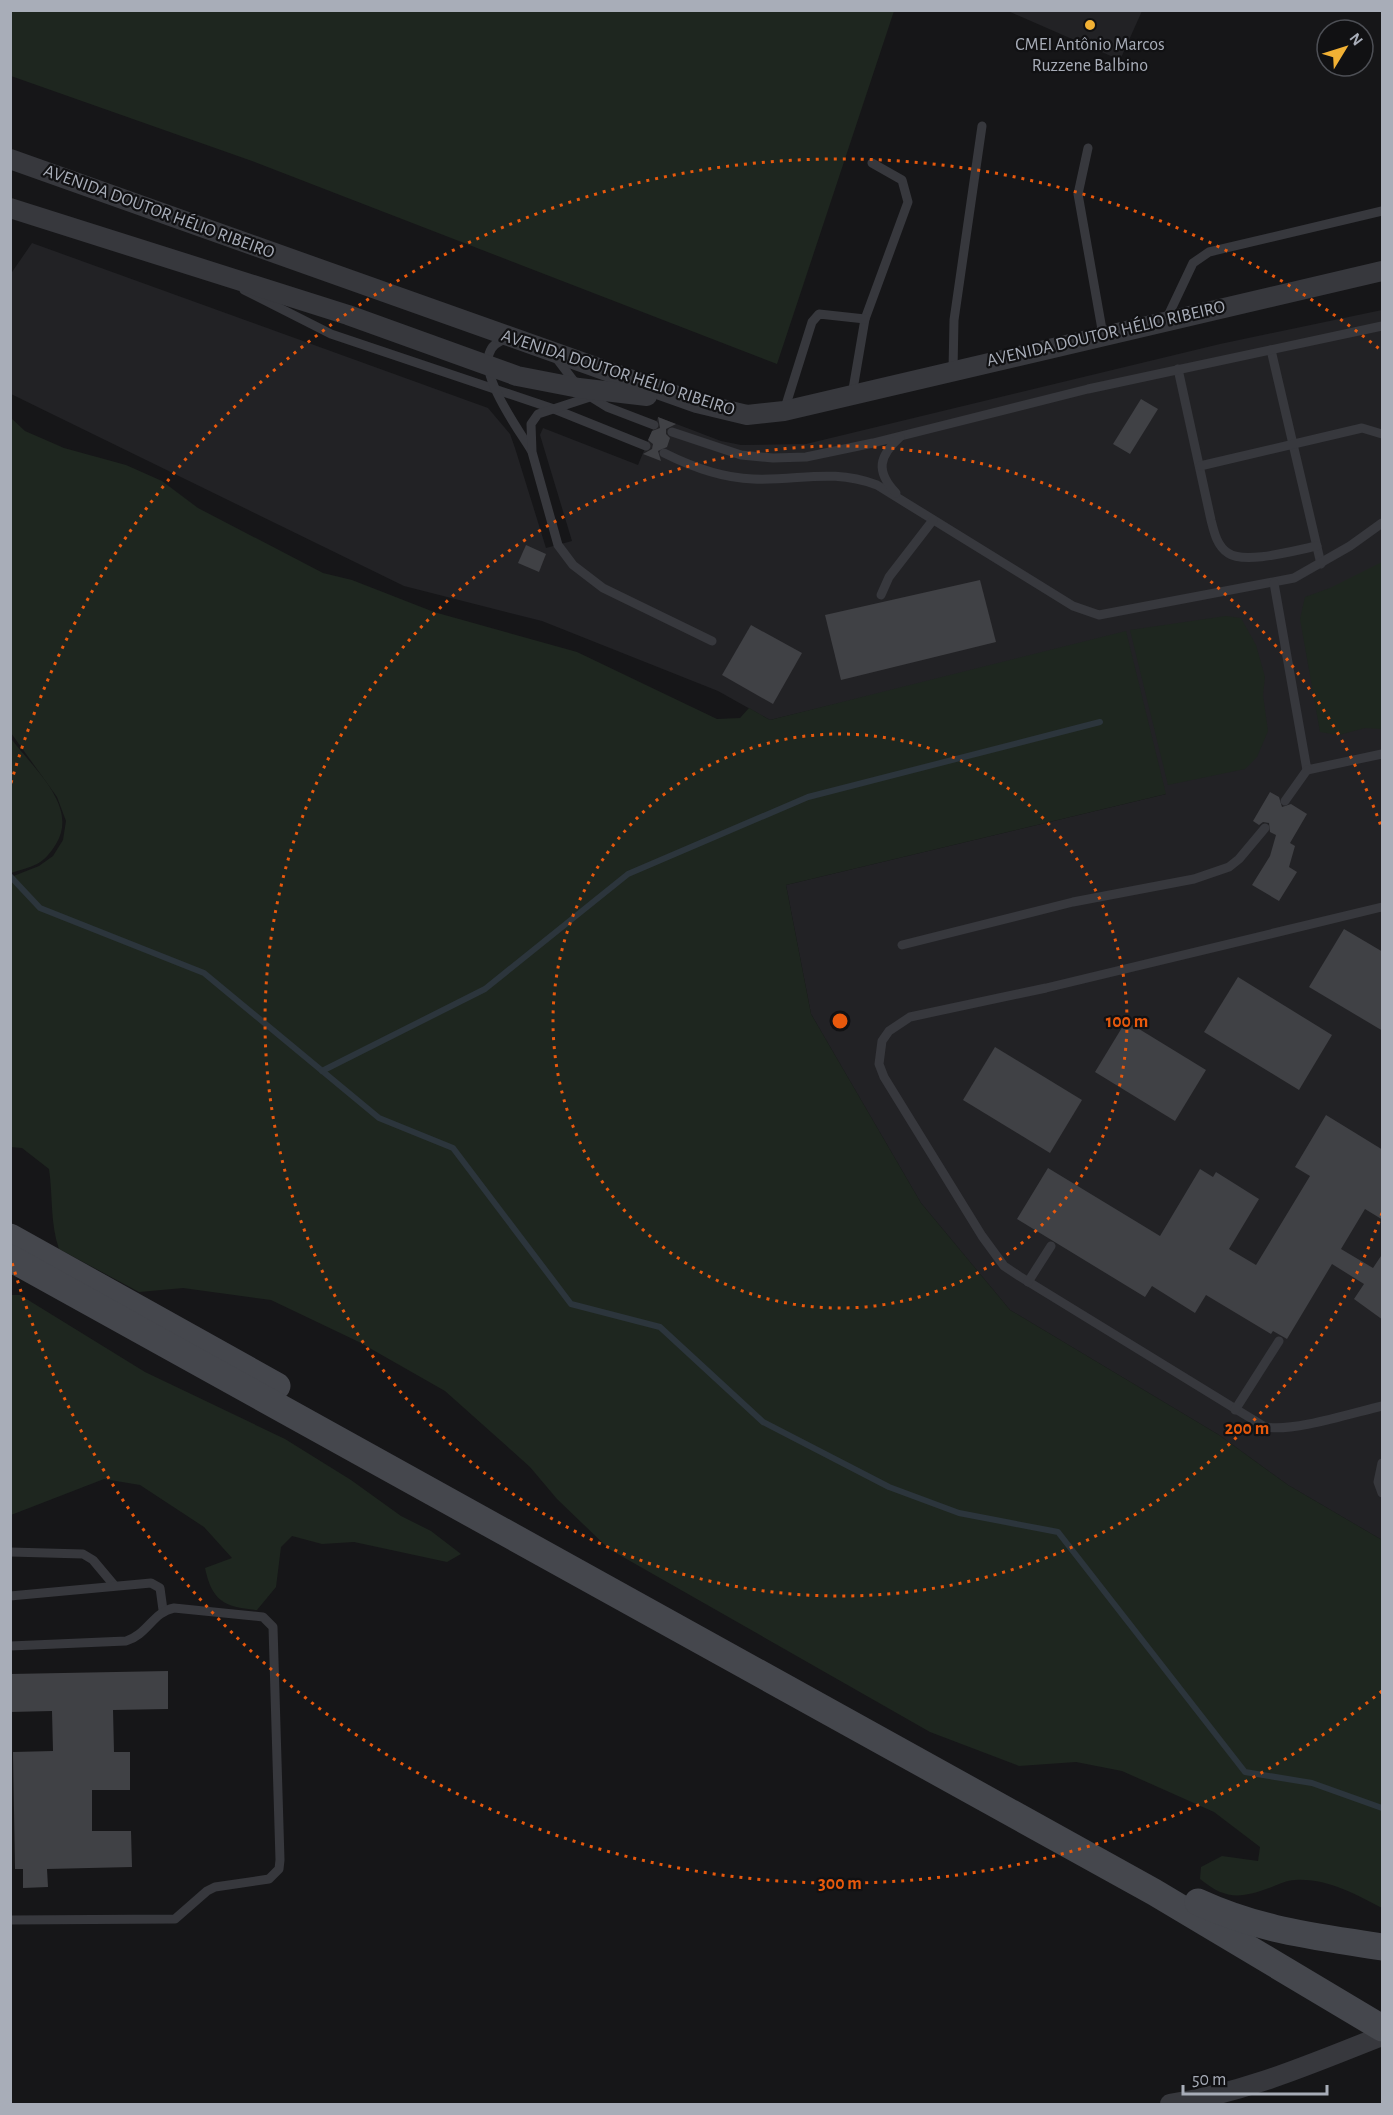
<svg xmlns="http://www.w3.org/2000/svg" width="1393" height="2115" font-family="'Alegreya Sans',sans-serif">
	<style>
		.built { fill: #222225 }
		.green { fill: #1e261f }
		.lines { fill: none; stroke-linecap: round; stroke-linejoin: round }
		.stream { stroke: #2c353c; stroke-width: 6 }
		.building { fill: #404145 }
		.lane { stroke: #37383d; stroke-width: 9 }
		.street { stroke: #37383d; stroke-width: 20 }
		.secondary { stroke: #45474d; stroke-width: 27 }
		.ring { fill: none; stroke: #e8590c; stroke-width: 3; stroke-dasharray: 3 6 }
		.poi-dot { fill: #f2b134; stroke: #111113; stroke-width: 2 }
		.labels { text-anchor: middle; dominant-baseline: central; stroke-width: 4.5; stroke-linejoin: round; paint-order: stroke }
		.poi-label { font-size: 18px; fill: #a8adb8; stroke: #111113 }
		.street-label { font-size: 18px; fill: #a8adb8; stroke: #111113 }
		.centre { fill: #e8590c; stroke: #111113; stroke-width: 3 }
		.ring-label { font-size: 18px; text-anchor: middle; font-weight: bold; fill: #e8590c; stroke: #111113; stroke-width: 4.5; stroke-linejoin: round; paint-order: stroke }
	</style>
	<rect width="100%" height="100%" fill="#161618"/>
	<g class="built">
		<path d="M1008,11l134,-1v1l-22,49z"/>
		<path d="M32,243l456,165 22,26 5,14 31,100 26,-7 -32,-106 3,-7 95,37 20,-48 63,24 20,4 65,-1 414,-100 162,-34v1230l-94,-55 -69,-50 -209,-125 -89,-107 -110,-189 -25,-129 380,-91 -297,-98 -99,24 -52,-29 -176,-70 -138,-35 -393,-192 -1,-119z"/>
	</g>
	<g class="green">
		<path d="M11,10h883v1l-117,353 -525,-203 -241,-85z"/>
		<path d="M11,418l14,13 39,17 62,17 36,16 36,27 125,65 29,7 82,32 143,40 140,67 23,-1 9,-10 21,12 356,-89 40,163 -380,91 25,129 110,189 89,107 209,125 69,50 94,55v368c-27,-14 -55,-30 -87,-28 -8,0 -16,4 -23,7 -31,11 -45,14 -72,-8l1,-12 21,-11 36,5 2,-14 -46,-35 -92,-41 -46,-9 -57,4 -89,-34 -321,-183 -52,-50 -27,-32 -85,-76 -86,-49 -88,-42 -88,-12 -44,4 -80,-43c-9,-26 -6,-53 -10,-80l-27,-21 -11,-1v-270l28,-11 14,-10 10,-16 3,-19 -9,-24 -46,-64z"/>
		<path d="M1382,562v167l-17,-1 -26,7 -19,-3 -20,-113 5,-22 25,-9z"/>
		<path d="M1226,616l15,2 15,27 9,32 -2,18 5,36 -11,26 -12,12 -77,16 -38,-155z"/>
		<path d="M10,737c20,29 70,68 46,107 -5,8 -11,16 -19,20 -8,4 -18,6 -26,9z"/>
		<path d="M11,1295h9l125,77 140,67 66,41 50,36 30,15 30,23 -14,8 -93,-20 -32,2 -30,-8 -11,11 -5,40 -19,23c-33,-3 -45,-9 -52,-42l27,-10 -28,-31 -64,-42 -36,-6 -93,36z"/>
	</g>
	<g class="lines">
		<g class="stream">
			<path d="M10,876l30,32 164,65 175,145 74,30 118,156 89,23 103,95 126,65 70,26 99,19 187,240 67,11 70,25"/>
			<path d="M322,1071l163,-82 143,-115 180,-77 292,-75"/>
		</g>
	</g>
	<g class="building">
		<path d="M1141,399l17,10 -28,45 -17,-10z"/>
		<path d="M658,417l18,7 -10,5v5l4,4 -3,9 -9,4 3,10 -18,-7 9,-5 1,-5 -5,-4 4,-9 8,-3z"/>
		<path d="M526,545l20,9 -7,18 -21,-9z"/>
		<path d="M980,580l16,62 -155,38 -16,-65z"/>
		<path d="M751,625l51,28 -29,51 -51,-29z"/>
		<path d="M1270,792l9,5 3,10 9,-3 16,10 -17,29 5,3 -6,21 8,5 -18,29 -27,-16 18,-29 6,-21 -6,-3 -1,-9 -6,-1 -4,3 -6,-4z"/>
		<path d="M1344,929l39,23v79l-74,-44z"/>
		<path d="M1238,977l94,58 -33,55 -95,-58z"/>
		<path d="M1126,1021l80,49 -31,51 -80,-49z"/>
		<path d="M995,1047l87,53 -32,53 -87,-53z"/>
		<path d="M1326,1115l57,35v70l-18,-11 -24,40 32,19 10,-15v67l-29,-21 10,-15 -32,-20 -45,75 -14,-8 -2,3 -65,-39 -11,18 -43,-27 -7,11 -128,-78 31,-51 112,68 40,-67 13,8 3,-5 43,27 -30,50 27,16 54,-89 -15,-9z"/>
		<path d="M168,1671v38l-55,1 1,42h16v38h-38v41h39l1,36 -85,2 1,18 -25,1v-19h-8l-2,-117 40,-1 -1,-40 -42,1v-38z"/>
	</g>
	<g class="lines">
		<g class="lane">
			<path d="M1088,148l-10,46 25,141"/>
			<path d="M244,290l87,44 223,75 92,37"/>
			<path d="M1166,320l27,-57 16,-11 173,-41"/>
			<path d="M507,339c-49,11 11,89 24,111"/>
			<path d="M1271,350l50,214"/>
			<path d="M554,355l22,29"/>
			<path d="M1178,369l33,151c3,12 6,26 17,33 17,12 68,-3 89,-7"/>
			<path d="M953,370l1,-50 28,-194"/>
			<path d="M586,394l21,13 47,18"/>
			<path d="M852,395l13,-76 43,-117 -6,-22 -30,-17"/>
			<path d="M590,397l-52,17 -7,10 1,28 26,93 15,20 30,23 109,53"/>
			<path d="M784,411l28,-89 7,-8 46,5"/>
			<path d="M672,432l69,23 32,3 33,-1 67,-14 215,-54 294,-63"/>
			<path d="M664,453c28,14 57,25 89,26 47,2 78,-11 124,6l196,121 26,9 195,-37 56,-32 32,-23"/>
			<path d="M1200,466l162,-38 20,6"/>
			<path d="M896,493c-21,-22 -17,-37 4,-56"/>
			<path d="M1274,583l33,187 75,-16"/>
			<path d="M881,595l8,-18 44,-57"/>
			<path d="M1285,801l22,-31"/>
			<path d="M1382,907l-336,81 -136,29 -21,14 -7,10 -3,23 5,13 98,159 22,30 15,10 246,151c29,5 87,-14 117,-21"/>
			<path d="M902,945l171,-43 121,-23 35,-12 10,-8 26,-31"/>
			<path d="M1028,1282l23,-36"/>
			<path d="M1235,1410l44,-69"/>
			<path d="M1382,1463l-4,19 4,11"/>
			<path d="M10,1552l73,2 10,6 21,25"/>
			<path d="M10,1596l141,-13 9,5 3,22"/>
			<path d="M10,1646l116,-5c21,-6 27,-29 48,-33l89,9 10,10 7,233 -1,9 -10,10 -54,8 -8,4 -32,28 -165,1"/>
		</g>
		<g class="street">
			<path d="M10,159l687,244 50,12 37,-4 598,-140"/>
			<path d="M10,208l338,107 169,61 62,12 68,8"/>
			<path d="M1170,2104c75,-11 143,-41 212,-68"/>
		</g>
		<g class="secondary">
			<path d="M10,1237l267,149"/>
			<path d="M10,1258l1144,634 228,136"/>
			<path d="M1198,1902c63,29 117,34 184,45"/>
		</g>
	</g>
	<g class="ring">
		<circle cx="840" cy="1021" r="287"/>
		<path d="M1382 1213A575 575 0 1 1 1382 829"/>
		<path d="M1382 1691A862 862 0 0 1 11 1259M11 783A862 862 0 0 1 1382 351"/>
	</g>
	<circle class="poi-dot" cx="1090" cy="25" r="6"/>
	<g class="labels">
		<g class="poi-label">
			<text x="1090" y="45">CMEI Antônio Marcos<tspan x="1090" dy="21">Ruzzene Balbino</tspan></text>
		</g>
		<g class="street-label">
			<text transform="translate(159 212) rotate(20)">AVENIDA DOUTOR HÉLIO RIBEIRO</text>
			<text transform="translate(1106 334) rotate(-13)">AVENIDA DOUTOR HÉLIO RIBEIRO</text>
			<text transform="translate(618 373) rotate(18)">AVENIDA DOUTOR HÉLIO RIBEIRO</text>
		</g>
	</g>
	<circle cx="840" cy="1021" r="9" class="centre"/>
	<g class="ring-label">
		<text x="1127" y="1027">100 m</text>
		<text x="1247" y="1434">200 m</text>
		<text x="840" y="1889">300 m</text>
	</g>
	<rect width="1393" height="2115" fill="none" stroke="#a8adb8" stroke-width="24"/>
	<g transform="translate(1345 48) rotate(52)"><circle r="28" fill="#111113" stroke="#4d4f55" stroke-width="1.5"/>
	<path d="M0-4.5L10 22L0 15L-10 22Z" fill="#f2b134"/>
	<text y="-9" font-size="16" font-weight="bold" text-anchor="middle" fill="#a8adb8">N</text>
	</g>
	<path d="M1183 2085v9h144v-9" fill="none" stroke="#a8adb8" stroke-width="3"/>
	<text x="1192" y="2085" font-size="18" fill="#a8adb8" stroke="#111113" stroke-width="4.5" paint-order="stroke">50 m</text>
</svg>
